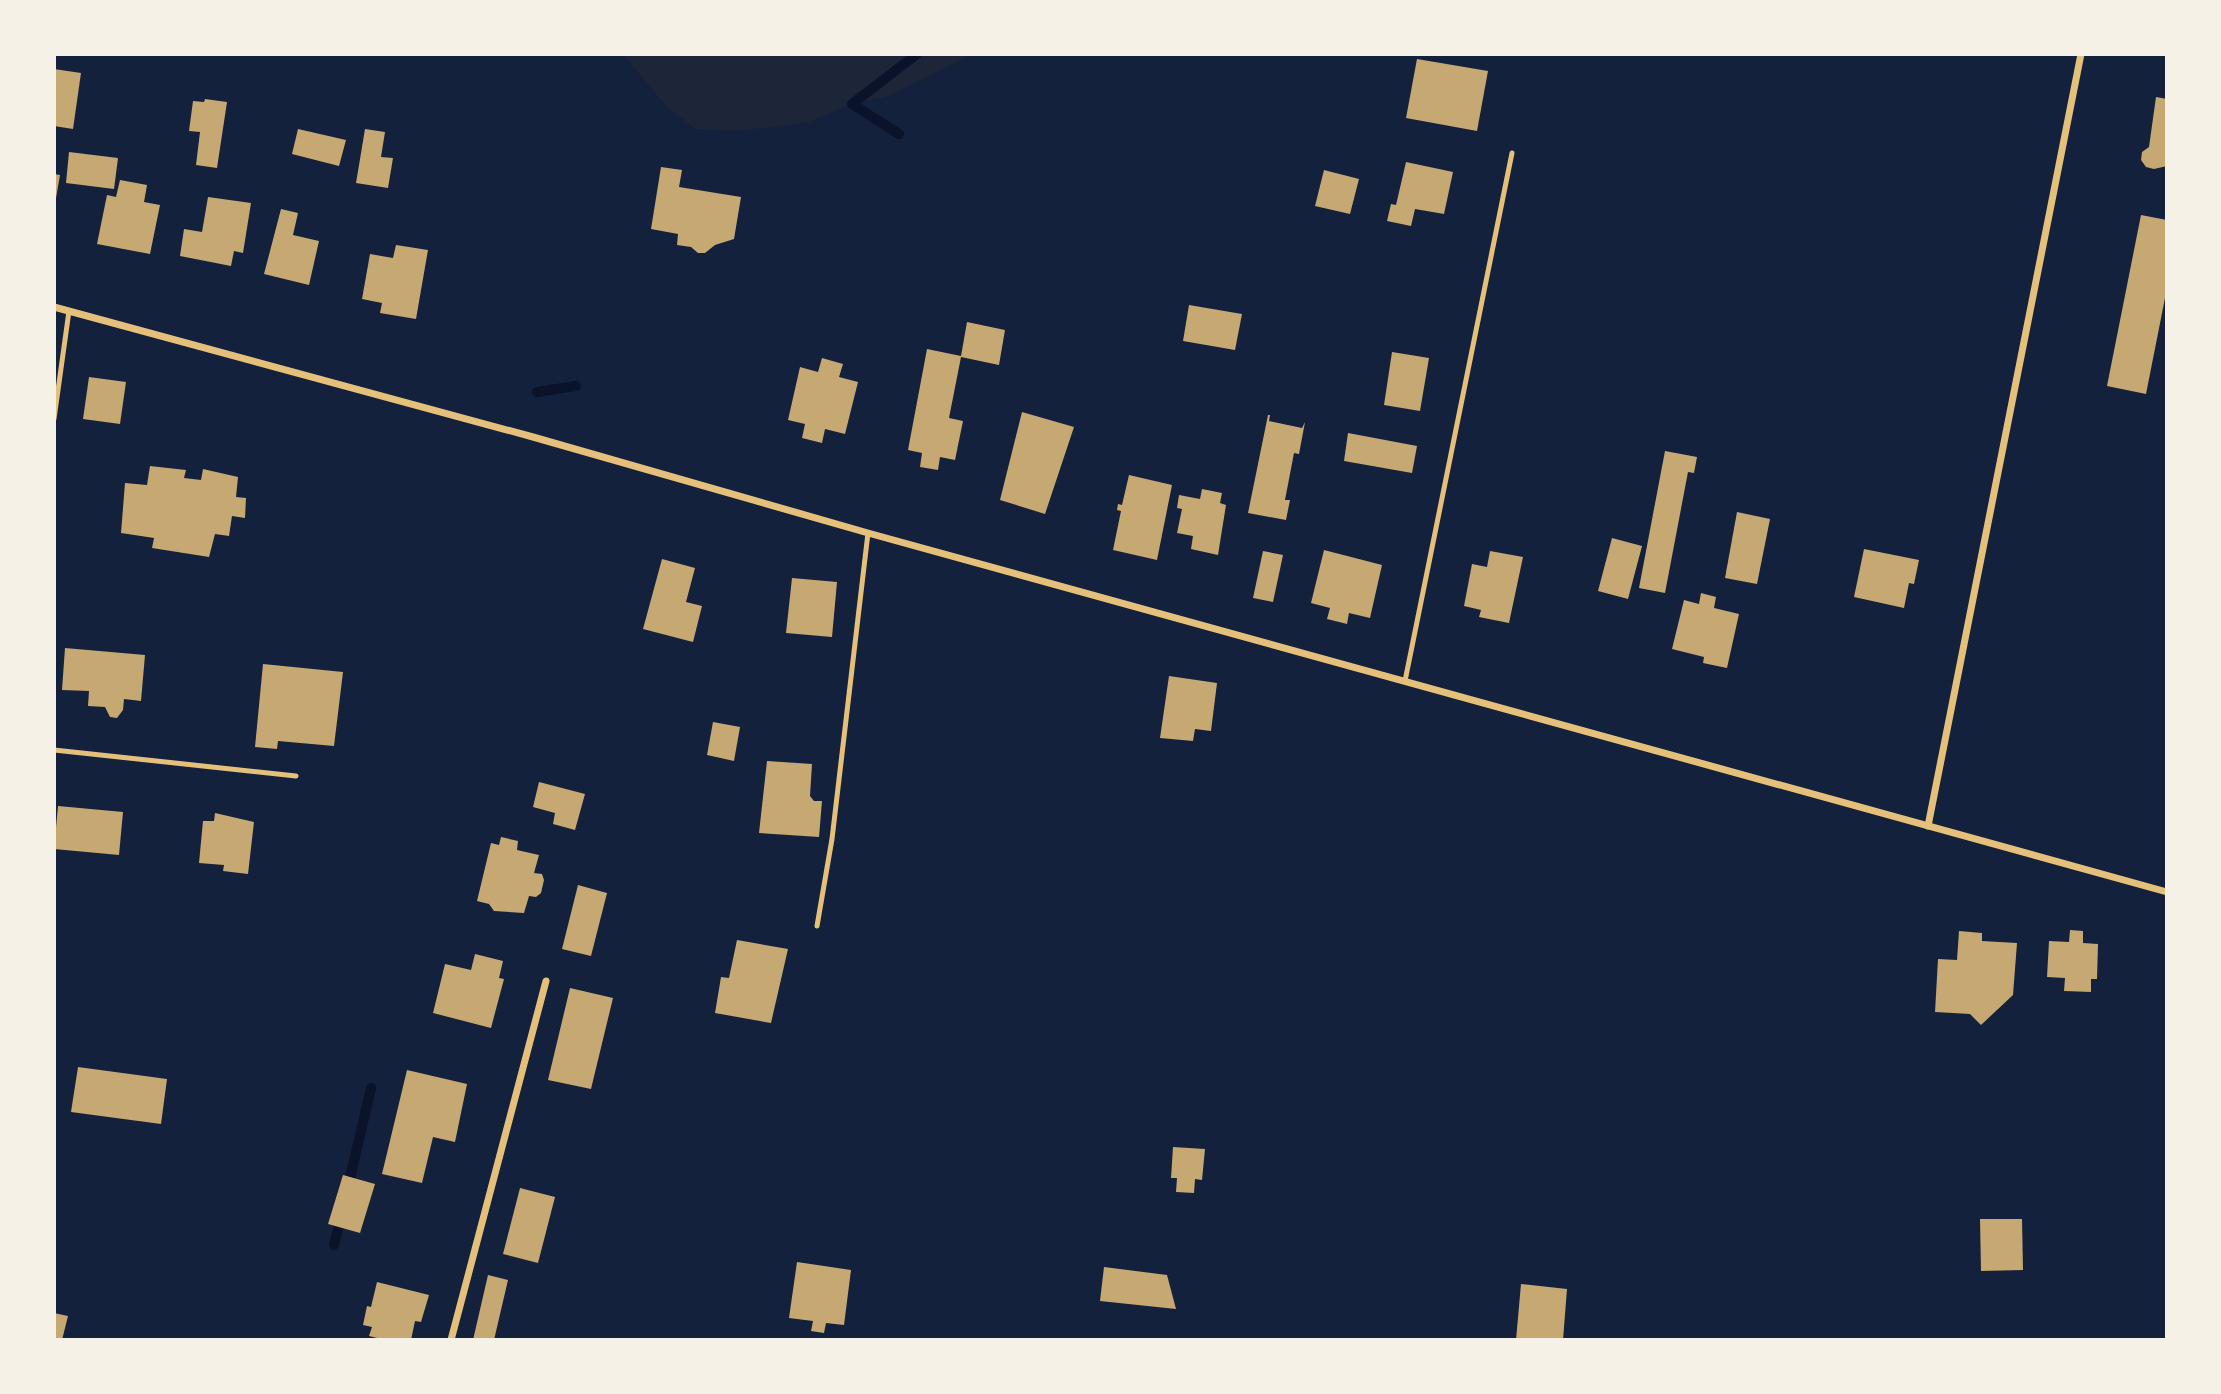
<svg xmlns="http://www.w3.org/2000/svg" width="2221" height="1394" font-family="Cabin,sans-serif">
	<style>
		.green { fill: #1d2539 }
		.lines { fill: none; stroke-linecap: round; stroke-linejoin: round }
		.stream { stroke: #0b132b; stroke-width: 10 }
		.building { fill: #c6a872 }
		.service { stroke: #e5c07b; stroke-width: 5 }
		.minor { stroke: #e5c07b; stroke-width: 7 }
	</style>
	<rect width="100%" height="100%" fill="#14213d"/>
	<path class="green" d="M623,54h350l-84,42 -37,8 -46,19 -71,8 -39,-2 -30,-23z"/>
	<g class="lines">
		<g class="stream">
			<path d="M899,134l-47,-30 65,-50"/>
			<path d="M537,392l39,-6"/>
			<path d="M347,1191l24,-103"/>
			<path d="M334,1245l8,-31"/>
		</g>
	</g>
	<g class="building">
		<path d="M1417,59l71,12 -11,60 -71,-13z"/>
		<path d="M54,69l27,4 -8,56 -19,-3z"/>
		<path d="M2156,97l11,2v67l-13,3 -8,-2 -5,-7 1,-8 7,-5z"/>
		<path d="M205,99l22,3 -10,66 -21,-3 4,-33 -11,-1 4,-30 11,1z"/>
		<path d="M298,129l48,11 -7,26 -47,-12z"/>
		<path d="M365,129l20,3 -4,25 12,1 -5,30 -32,-5z"/>
		<path d="M69,152l49,6 -4,31 -48,-6z"/>
		<path d="M1406,162l47,10 -9,42 -29,-5 -4,17 -24,-5 4,-17 5,1z"/>
		<path d="M661,167l21,3 -3,17 62,10 -7,42 -19,6 -10,8h-7l-7,-6 -14,-2 1,-11 -27,-5z"/>
		<path d="M1324,170l35,9 -9,35 -35,-8z"/>
		<path d="M54,174l6,1 -4,23h-2z"/>
		<path d="M120,180l27,5 -3,17 16,3 -10,49 -53,-10 10,-49 9,2z"/>
		<path d="M208,197l43,6 -8,50 -9,-2 -3,15 -51,-10 4,-27 18,3z"/>
		<path d="M281,209l17,4 -5,22 26,6 -10,44 -45,-11z"/>
		<path d="M2141,215l26,5v68l-21,106 -39,-8z"/>
		<path d="M396,245l32,5 -12,69 -36,-6 2,-10 -20,-4 8,-45 23,4z"/>
		<path d="M1189,305l53,9 -7,36 -52,-9z"/>
		<path d="M967,322l38,8 -6,35 -38,-8 -12,61 14,3 -8,39 -15,-3 -2,13 -18,-3 2,-14 -14,-3 19,-101 34,7z"/>
		<path d="M1392,352l37,6 -9,53 -36,-6z"/>
		<path d="M822,358l21,6 -4,13 19,5 -13,52 -20,-5 -3,14 -20,-5 3,-14 -17,-4 12,-53 18,5z"/>
		<path d="M89,377l37,5 -6,42 -37,-5z"/>
		<path d="M1022,412l52,15 -29,87 -45,-14z"/>
		<path d="M1268,415h2l-1,6 33,7 3,-6 -6,32 -5,-1 -9,47h5l-4,20 -38,-7z"/>
		<path d="M1348,433l69,13 -5,27 -68,-12z"/>
		<path d="M1665,451l32,6 -3,16 -6,-1 -23,121 -26,-5z"/>
		<path d="M150,466l36,4 -2,8 17,2 2,-11 35,8 -2,20 10,1 -1,20 -13,-2 -3,20 -14,-2 -6,23 -57,-9 2,-10 -33,-5 4,-50 22,2z"/>
		<path d="M1129,475l43,10 -15,75 -44,-10 8,-39 -4,-1 1,-6 4,1z"/>
		<path d="M1202,489l20,4 -2,10 6,2 -8,50 -27,-6 2,-13 -16,-3 5,-24 -5,-1 2,-13 21,4z"/>
		<path d="M1737,512l33,7 -13,65 -32,-6z"/>
		<path d="M1612,538l30,8 -14,53 -30,-8z"/>
		<path d="M1864,549l55,11 -5,24 -5,-1 -5,25 -50,-11z"/>
		<path d="M1324,550l58,15 -12,53 -21,-5 -2,11 -20,-5 3,-11 -19,-5z"/>
		<path d="M1263,551l20,4 -10,47 -20,-4z"/>
		<path d="M1490,551l33,6 -14,66 -30,-6 2,-7 -17,-4 8,-42 15,3z"/>
		<path d="M662,559l33,9 -9,34 16,4 -9,36 -50,-13z"/>
		<path d="M792,578l45,4 -5,55 -46,-4z"/>
		<path d="M1701,593l15,4 -2,11 25,6 -12,54 -24,-5 1,-6 -32,-8 12,-49 15,4z"/>
		<path d="M65,648l80,7 -4,46 -17,-2 -1,11 -6,8 -7,-1 -5,-10 -17,-1 1,-15 -27,-1z"/>
		<path d="M263,664l80,8 -9,74 -56,-5 -1,8 -22,-2z"/>
		<path d="M1169,676l48,7 -6,48 -16,-2 -2,12 -33,-3z"/>
		<path d="M713,722l27,5 -6,34 -27,-6z"/>
		<path d="M767,761l45,3 -2,32 4,5h8l-3,36 -60,-4z"/>
		<path d="M539,782l46,12 -10,36 -22,-6 2,-11 -22,-6z"/>
		<path d="M58,806l65,6 -4,43 -65,-6z"/>
		<path d="M215,813l39,9 -6,52 -25,-3 1,-6 -25,-2 4,-42h11z"/>
		<path d="M501,837l17,4 -1,9 22,5 -5,18 8,1 2,6 -3,13 -5,4 -7,-1 -5,17 -30,-2 -5,-7 -12,-3 14,-58 8,2z"/>
		<path d="M578,885l29,8 -16,63 -29,-7z"/>
		<path d="M2070,930l13,1v12l15,1 -1,35h-6v13l-27,-1 1,-13 -18,-1 2,-36 20,1z"/>
		<path d="M1959,931l23,2v8l35,2 -4,52 -32,30 -11,-11 -35,-2 3,-53 19,1z"/>
		<path d="M737,940l51,9 -17,74 -56,-10 6,-36 8,1z"/>
		<path d="M475,954l28,7 -4,17 5,1 -13,49 -58,-15 12,-49 26,6z"/>
		<path d="M570,988l43,10 -22,91 -43,-9z"/>
		<path d="M78,1067l89,12 -6,45 -90,-12z"/>
		<path d="M407,1070l60,14 -12,58 -22,-5 -11,46 -40,-9z"/>
		<path d="M1173,1147l32,2 -3,31 -7,-1 -1,14 -18,-1 1,-14h-6z"/>
		<path d="M343,1175l32,9 -15,49 -32,-9z"/>
		<path d="M520,1188l35,9 -17,66 -35,-9z"/>
		<path d="M1980,1219h42l1,51 -42,1z"/>
		<path d="M797,1262l54,8 -7,55 -18,-2 -2,10 -13,-2 2,-10 -24,-3z"/>
		<path d="M1104,1267l63,8 9,34 -76,-8z"/>
		<path d="M488,1275l20,5 -14,60h-21z"/>
		<path d="M377,1282l52,13 -8,27 -6,-1 -4,19h-26l-16,-4 3,-9 -9,-2 4,-19 4,1z"/>
		<path d="M1521,1284l46,5 -4,51h-47z"/>
		<path d="M54,1313l14,3 -6,24h-8z"/>
	</g>
	<g class="lines">
		<g class="service">
			<path d="M54,419l15,-108"/>
			<path d="M1405,681l107,-528"/>
			<path d="M54,750l242,26"/>
			<path d="M817,926l15,-87 36,-306"/>
		</g>
		<g class="minor">
			<path d="M54,307l479,130 335,96 1299,359"/>
			<path d="M1928,826l153,-772"/>
			<path d="M451,1340l95,-359"/>
		</g>
	</g>
	<rect width="2221" height="1394" fill="none" stroke="#f6f1e7" stroke-width="112"/>
</svg>
